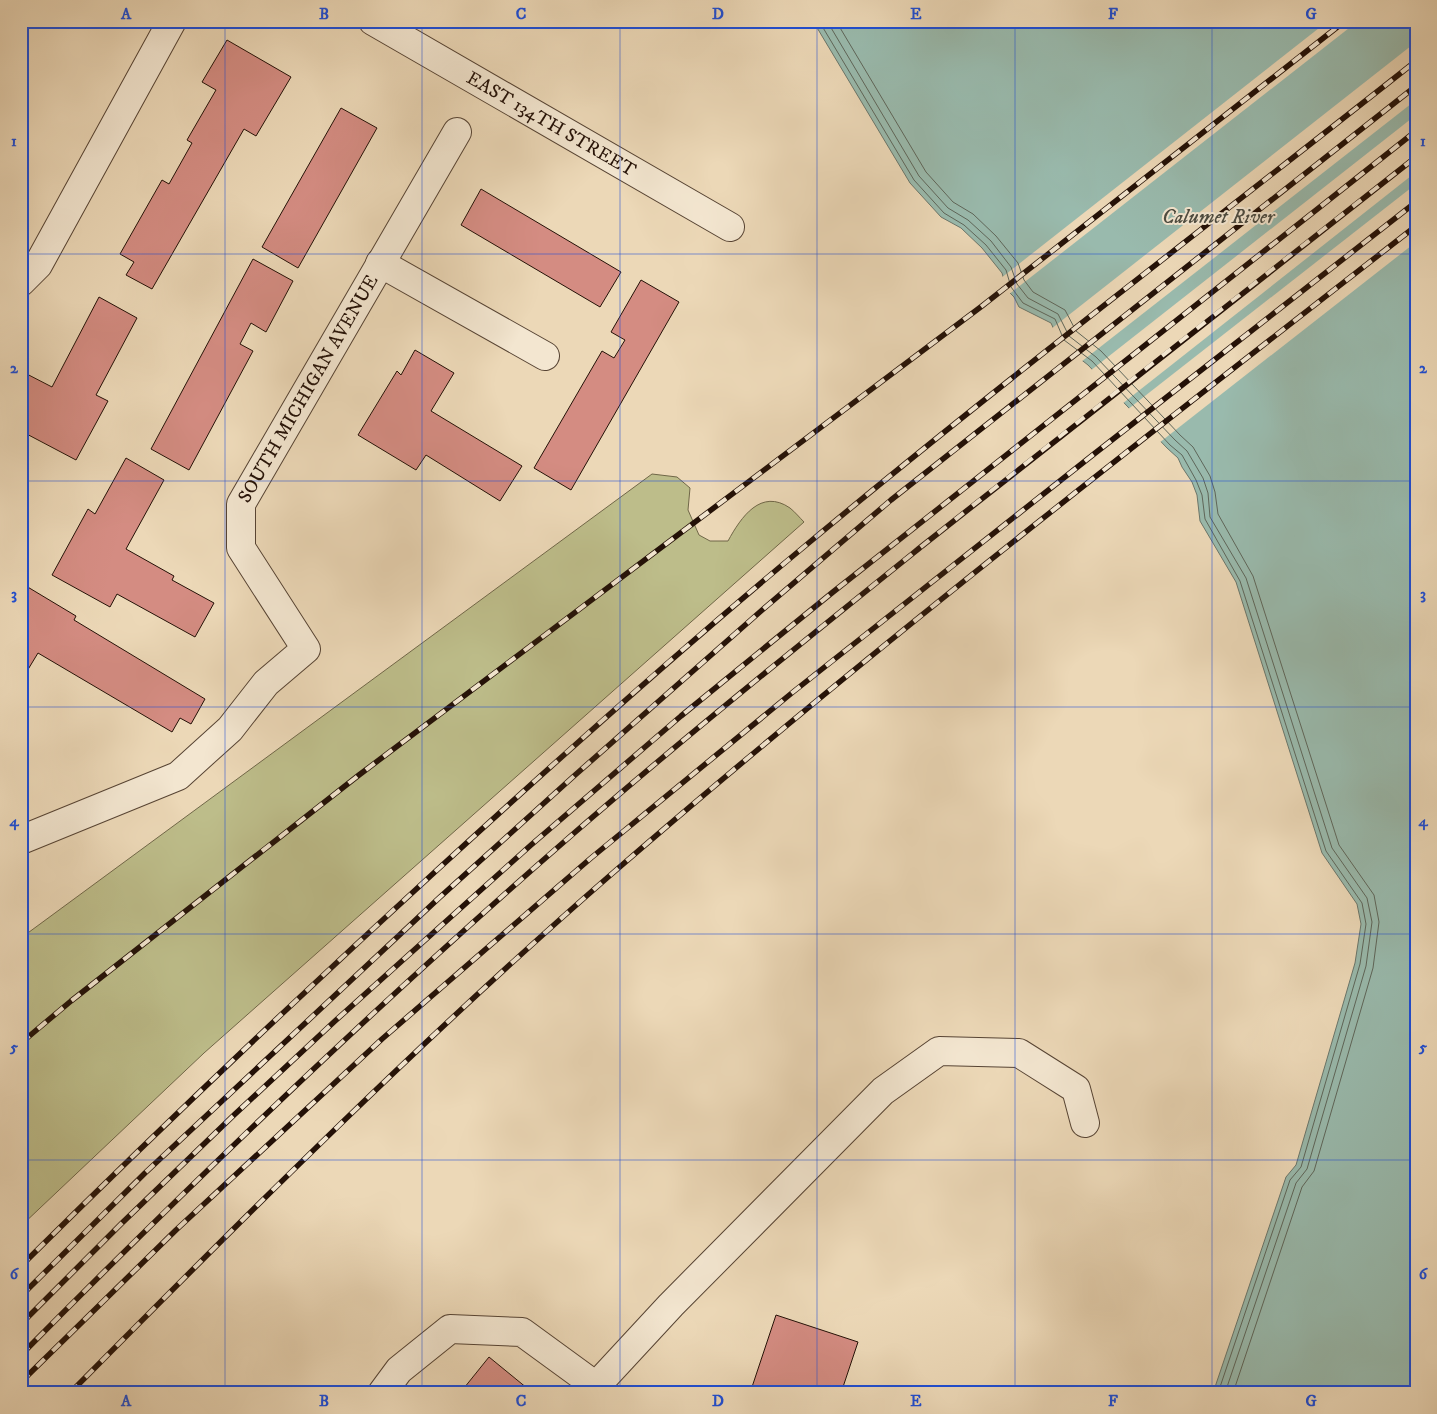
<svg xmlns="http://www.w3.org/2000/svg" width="1437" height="1414" font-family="'IM FELL DW Pica',serif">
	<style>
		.green { fill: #bdbd8a; stroke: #706748 }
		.water { fill: #99baad; stroke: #6a766b }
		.pier { fill: #ecd8b7 }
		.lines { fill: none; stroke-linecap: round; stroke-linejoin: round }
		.shore { stroke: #5e665a; stroke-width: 1 }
		.building { fill: #d48c82; stroke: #241107 }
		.minor-casing { stroke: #564333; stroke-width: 30 }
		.minor { stroke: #f3e6d0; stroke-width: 28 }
		.rail-casing { stroke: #241107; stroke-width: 5.5 }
		.rail { stroke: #f3e6d0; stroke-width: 4; stroke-dasharray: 11; stroke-linecap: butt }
		.grid { fill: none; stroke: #1d4ed8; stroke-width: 1; stroke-opacity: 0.55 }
		.labels { text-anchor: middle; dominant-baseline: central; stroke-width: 4; stroke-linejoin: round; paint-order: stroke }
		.street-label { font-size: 19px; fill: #241107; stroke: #f3e6d0 }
		.water-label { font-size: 20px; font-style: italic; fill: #4d4c41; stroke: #f3e6d0 }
		.neatline { fill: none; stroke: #1d4ed8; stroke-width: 2 }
		.grid-label { font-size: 16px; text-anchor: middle; font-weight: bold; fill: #1d4ed8 }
	</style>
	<rect width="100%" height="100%" fill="#ecd8b7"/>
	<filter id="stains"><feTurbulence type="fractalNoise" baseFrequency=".004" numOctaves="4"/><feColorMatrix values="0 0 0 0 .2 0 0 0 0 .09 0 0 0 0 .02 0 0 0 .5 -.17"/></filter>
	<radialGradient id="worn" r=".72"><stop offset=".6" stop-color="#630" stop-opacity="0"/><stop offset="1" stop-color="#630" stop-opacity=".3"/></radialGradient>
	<path class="green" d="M652,474l25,3 13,11 -2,22 11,25 11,6h18c13,-24 33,-53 62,-33 5,4 10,10 14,14l-600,531 -183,173v-288z"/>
	<path class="water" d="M813,21h603v1372h-203l73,-216 10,-12 59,-202 6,-39 -4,-20 -35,-51 -86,-271 -36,-61 -3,-26 -5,-13 -10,-15 -4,-9 -11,-10 -79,-83 -28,-22 -9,-20 -32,-16 -5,-10 -7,-7 -5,-17 -20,-25 -21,-20 -20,-11 -31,-34z"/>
	<g class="pier">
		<path d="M1328,21h30l-350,274 -3,-3 -4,-14z"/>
		<path d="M1416,42v58l-335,262 -23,-17 -7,-16z"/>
		<path d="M1416,115v57l-294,232 -32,-33z"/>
		<path d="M1416,184v58l-257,201 -32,-33z"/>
	</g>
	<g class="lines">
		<g class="shore">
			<path d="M819,21l95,159 30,33 20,12 22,20 20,25 5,17 12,16 32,16 9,21 28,21 78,84 12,10 14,25 6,15 3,24 35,62 86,270 36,52 4,21 -6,40 -59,203 -11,13 -72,213"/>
			<path d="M827,21l92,155 29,32 20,12 23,21 20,26 6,17 11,14 30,16 11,22 27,21 79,83 12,11 16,27 5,15 2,24 36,61 86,270 35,50 5,24 -6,44 -59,203 -11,14 -71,210"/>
			<path d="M836,21l90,151 27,30 20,12 23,22 22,27 6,17 9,12 32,18 11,21 25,20 79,84 13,12 17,29 5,16 3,22 35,62 86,269 35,50 5,27 -6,46 -59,203 -12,16 -69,206"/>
		</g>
	</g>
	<g class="building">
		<path d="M227,40l64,37 -35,59 -12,-7 -92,160 -26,-14 8,-13 -14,-8 42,-74 7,4 23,-41 -5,-3 29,-50 -14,-8z"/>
		<path d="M341,108l36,20 -79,140 -36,-21z"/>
		<path d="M481,189l140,83 -21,35 -139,-82z"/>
		<path d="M253,259l40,22 -27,51 -15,-9 -11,21 13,7 -64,119 -38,-21z"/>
		<path d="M641,280l38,22 -108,188 -37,-22 68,-117 12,7 11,-18 -14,-8z"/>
		<path d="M99,297l38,21 -41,77 12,6 -32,59 -55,-29v-60l31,16z"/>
		<path d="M415,350l39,23 -23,38 91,55 -22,35 -74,-46 -10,15 -58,-35 39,-64 4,4z"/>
		<path d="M126,458l38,22 -38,69 48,27 -2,4 42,23 -19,34 -78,-43 -7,13 -58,-32 36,-66 7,5z"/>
		<path d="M21,583l55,33 -2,4 131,79 -14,25 -11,-6 -8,14 -134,-79 -17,28z"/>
		<path d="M776,1315l82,27 -17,51h-91z"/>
		<path d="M489,1357l44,36h-73z"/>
	</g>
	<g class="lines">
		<defs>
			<g id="minor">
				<path id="s1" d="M373,21l357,206"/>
				<path d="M380,263l165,93"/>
				<path d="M21,282l17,-17 134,-244"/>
				<path id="s2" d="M21,840l157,-64 52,-47 36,-46 40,-34 -65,-101v-44l216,-372"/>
				<path d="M382,1393l17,-23 51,-41 72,3 74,54 75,-81 212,-214 56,-40 80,2 57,36 9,34"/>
			</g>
		</defs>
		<use href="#minor" class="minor-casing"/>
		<use href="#minor" class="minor"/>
		<defs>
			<g id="rail">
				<path d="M21,1043l50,-42 288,-226 623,-469 363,-285"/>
				<path d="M21,1266c136,-135 275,-267 416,-396 119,-109 238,-216 362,-319 201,-168 411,-327 617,-490"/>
				<path d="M21,1296l124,-123 294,-275 135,-122 187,-165 130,-111 525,-414"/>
				<path d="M21,1324l101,-101 112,-108 101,-94 196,-176 150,-129 152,-124 583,-461"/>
				<path d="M21,1355c178,-180 361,-355 552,-521 114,-99 231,-193 349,-288 164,-131 329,-260 494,-389"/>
				<path d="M21,1382l155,-152 206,-191 209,-181 202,-166 301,-238 322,-252"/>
				<path d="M70,1393c174,-176 350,-352 537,-515 261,-227 536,-439 809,-652"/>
			</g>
		</defs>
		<use href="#rail" class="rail-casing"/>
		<use href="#rail" class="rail"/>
	</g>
	<path class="grid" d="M225,21v1372M422,21v1372M620,21v1372M817,21v1372M1015,21v1372M1212,21v1372M21,254h1395M21,481h1395M21,707h1395M21,934h1395M21,1160h1395"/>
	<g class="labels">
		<g class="street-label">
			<text stroke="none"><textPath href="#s1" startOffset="206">EAST 134TH STREET</textPath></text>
			<text stroke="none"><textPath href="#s2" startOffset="648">SOUTH MICHIGAN AVENUE</textPath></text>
		</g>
		<g class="water-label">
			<text x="1218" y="217">Calumet River</text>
		</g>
	</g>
	<rect width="1437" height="1414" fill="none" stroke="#ecd8b7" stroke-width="55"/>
	<rect x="28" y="28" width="1382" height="1358" class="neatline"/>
	<g class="grid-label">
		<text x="126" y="19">A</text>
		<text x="324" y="19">B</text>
		<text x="521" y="19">C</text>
		<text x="718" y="19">D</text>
		<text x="916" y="19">E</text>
		<text x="1113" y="19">F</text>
		<text x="1311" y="19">G</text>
		<text x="14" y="146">1</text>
		<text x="1423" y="146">1</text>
		<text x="14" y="373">2</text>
		<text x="1423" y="373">2</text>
		<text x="14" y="599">3</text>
		<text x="1423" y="599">3</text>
		<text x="14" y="826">4</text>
		<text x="1423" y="826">4</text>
		<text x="14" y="1052">5</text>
		<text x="1423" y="1052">5</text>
		<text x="14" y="1279">6</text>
		<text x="1423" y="1279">6</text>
		<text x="126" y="1406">A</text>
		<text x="324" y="1406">B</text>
		<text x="521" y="1406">C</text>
		<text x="718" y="1406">D</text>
		<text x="916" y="1406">E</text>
		<text x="1113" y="1406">F</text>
		<text x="1311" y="1406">G</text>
	</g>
	<rect width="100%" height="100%" filter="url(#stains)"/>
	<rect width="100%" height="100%" fill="url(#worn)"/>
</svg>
